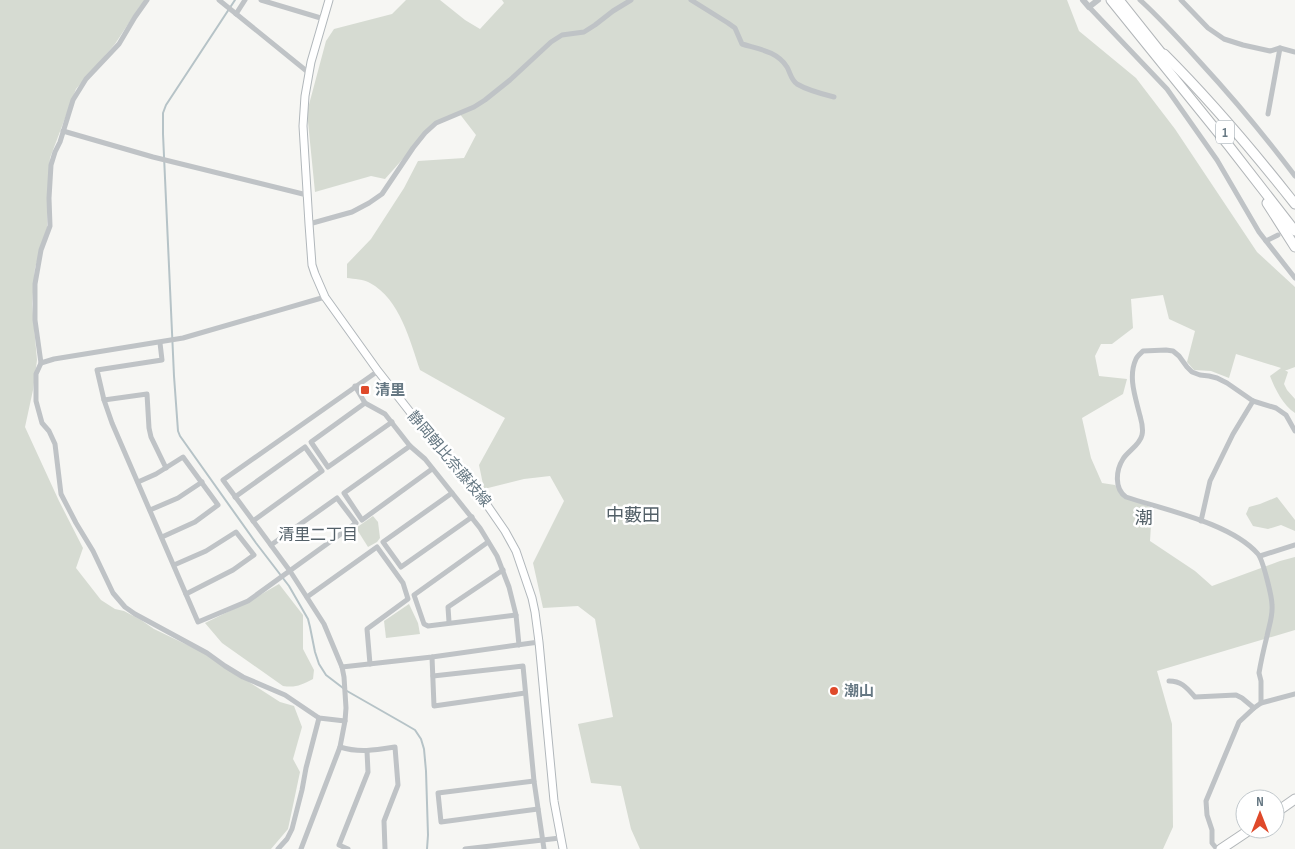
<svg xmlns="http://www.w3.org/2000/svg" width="1295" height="849" font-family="'Sofia Sans Condensed','Noto Sans JP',sans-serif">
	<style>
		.green { fill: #d6dbd2 }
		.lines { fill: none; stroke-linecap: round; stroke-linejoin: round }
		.stream { stroke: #b6c3c7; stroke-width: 2 }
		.secondary-casing { stroke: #b1b7bb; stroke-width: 9 }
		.motorway-casing { stroke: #b2b6b9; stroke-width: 11 }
		.minor { stroke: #bfc3c6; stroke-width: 5 }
		.tertiary { stroke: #bfc3c6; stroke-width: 6 }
		.secondary { stroke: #fff; stroke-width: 7 }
		.motorway { stroke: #fff; stroke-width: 9 }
		.poi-dot { fill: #df492a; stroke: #fff; stroke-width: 2 }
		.labels { text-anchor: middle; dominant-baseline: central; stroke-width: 5; stroke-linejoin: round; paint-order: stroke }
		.shield { fill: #fff; stroke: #94a0a8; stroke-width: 1 }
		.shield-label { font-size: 14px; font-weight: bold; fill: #667883 }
		.poi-label { font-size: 15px; font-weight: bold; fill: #667883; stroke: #fff; text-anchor: start }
		.street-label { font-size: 15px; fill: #667883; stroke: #fff }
		.neighbourhood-label { font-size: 16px; fill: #536068; stroke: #fff }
		.quarter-label { font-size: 18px; fill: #536068; stroke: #fff }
	</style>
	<rect width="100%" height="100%" fill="#f6f6f3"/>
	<g class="green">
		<path d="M0,0h147l-7,6 -25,38 -39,45 -26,69 -2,27 -1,43 -12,40 -3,36 5,56 -4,30 -8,37 34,74 24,47 -7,20 25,32 14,9 9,2 17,9 13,9 50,24 76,49 14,4 8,21 -9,32 7,13 -12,57 -17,20h-271z"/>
		<path d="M406,0h34l25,20 15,9 24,-26 -2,-3h565l12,31 57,47 39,51 82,123 38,35v80l-8,3h-2l3,2 -4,12 3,6 8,9v14c-12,-8 -20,-24 -25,-37l11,-8 -45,-14 -7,24 -18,-7 -17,-1 -7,-8 8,-31 -26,-12 -6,-24 -32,4 2,29 -21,16h-11l-6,12 4,20 28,3 -4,15 -41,24 9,40 11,25 13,2 5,9 32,14 -2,33 45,30 17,15 68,-25 15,-4v73l-138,41 15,53 1,103 -10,22h-523l-9,-20 -10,-43 -30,-3 -13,-59 35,-7 -18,-98 -17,-13 -35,2 -10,-45 31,-62 -14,-25 -26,3 -40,10 -5,-24 26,-47 -85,-48c-10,-29 -20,-71 -50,-87 -6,-4 -16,-4 -23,-5v-14l24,-25 33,-51 14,-27 46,-3 12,-23 -17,-22 -21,9 -21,21 -32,36 -14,-3 -56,16 -8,-80 19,-71 8,-12 58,-15z"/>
		<path d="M1277,497l18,23v11l-14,-6 -13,4 -15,-3 -7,-12 3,-7 11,-3z"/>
		<path d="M373,516l5,6 2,16 -3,4 -9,5 -12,-19z"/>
		<path d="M279,584l24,31v34l11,21 -1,9c-12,6 -17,9 -30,7l-61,-43 -17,-20 43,-21z"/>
		<path d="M409,604l9,19 2,11 -34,4 -2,-17z"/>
	</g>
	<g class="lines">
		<g class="stream">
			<path d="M235,0l-69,105 -3,8v21l11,242 4,55 2,5 76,107 33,43 19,33 2,8 5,25 4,12 7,11 17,13"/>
			<path d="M347,691l56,32 12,7 6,9 3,10 2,22 2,64 -1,14"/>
		</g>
		<defs>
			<path id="secondary" d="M329,0l-18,62 -6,34 -2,30 6,98 3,41 3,9 10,23 53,74 54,69 53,62 20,29 11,20 16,47 3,14 4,30 15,159 9,48"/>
			<g id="motorway">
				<path d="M1111,0l118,146 66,85"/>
				<path d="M1119,0l47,59"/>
				<path d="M1164,54c47,47 90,98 131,150"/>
				<path d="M1267,203l28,44"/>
				<path d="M1275,813l20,-14"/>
				<path d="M1221,849l30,-20"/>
			</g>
		</defs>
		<use href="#secondary" class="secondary-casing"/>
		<use href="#motorway" class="motorway-casing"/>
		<g class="minor">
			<path d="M147,0l-12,17 -16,27 -33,35 -13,21 -13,42 -5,10 -4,13 -2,33 1,28 -9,24 -6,34v36l6,43 -5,11v27l6,22 7,8 6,13 6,50 15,29 17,28 20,42 12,14 10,7 72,39 18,13 18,11 42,18 34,23 26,3"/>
			<path d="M219,0l90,73"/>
			<path d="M261,0l63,19"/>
			<path d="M691,0l37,23 7,5 7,16c16,5 35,7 45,23 3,5 4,13 10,17 10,6 25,10 37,13"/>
			<path d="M1140,0c21,19 40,40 59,61 34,37 66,75 96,115"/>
			<path d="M1181,0l27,28 16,11 19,6 27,6 10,-3 15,4"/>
			<path d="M1089,7l78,82 50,71 42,72 7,9 12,-6"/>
			<path d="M236,14l9,-14"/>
			<path d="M1268,114l12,-66"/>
			<path d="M63,131l90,26 154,38"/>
			<path d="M309,224l43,-12 17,-9 13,-9 31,-46 12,-15 11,-10 38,-16 11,-7 25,-20 41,-38 11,-7 22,-3 11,-7 18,-14 18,-11"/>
			<path d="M1266,241l29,37"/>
			<path d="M160,343l2,17 -65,10 7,30 8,23 86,199 50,-21 108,-78 -19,-25 -66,47"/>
			<path d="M41,363l13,-4 129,-21 142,-41"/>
			<path d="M355,386l10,17 20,11 25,32 15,13 55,69 17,28 12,31 7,28 3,30"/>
			<path d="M104,400l43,-6 2,34 2,9 15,31"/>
			<path d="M365,403l-54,39 17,25 64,-45"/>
			<path d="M410,446l-66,47 18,27 70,-51"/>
			<path d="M138,482l18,-8 27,-17 35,48 -23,17 -33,15"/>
			<path d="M452,493l-69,49 18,25 71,-50"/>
			<path d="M235,497l70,-50 17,24 -69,50"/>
			<path d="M150,510l28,-12 24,-16"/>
			<path d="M1201,521l9,-40 23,-47 20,-33"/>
			<path d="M488,542l-74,53 10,29 4,2 88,-11"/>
			<path d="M1260,556l35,-11"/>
			<path d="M174,565l32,-14 30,-19 18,23 -21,15 -47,24"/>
			<path d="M307,597l70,-50 26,36 5,16 -41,30 3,35"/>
			<path d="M449,622l-1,-15 55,-37"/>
			<path d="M432,657l2,49 91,-13"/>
			<path d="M342,667l90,-10 107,-15"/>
			<path d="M433,676l90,-10 11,115 10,68"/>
			<path d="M1169,681c13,0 18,7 26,16l41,-2 6,3 12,10"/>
			<path d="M1261,703v-22l-2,-8c2,-12 5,-25 8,-37 2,-10 6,-20 5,-31 0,-8 -9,-45 -14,-51 -27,-31 -93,-44 -132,-57 -12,-8 -10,-27 -3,-38 5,-8 17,-14 19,-24 2,-8 -1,-15 -3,-23 -4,-16 -11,-36 -3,-53 1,-3 5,-6 7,-8l23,-1 7,1 6,5 8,11 5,5 8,3 9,1 8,2 10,5 26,18 23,7 10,7 9,16"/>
			<path d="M340,747c19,6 36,3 55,0l3,38 -14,36 1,28"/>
			<path d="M534,781l-96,12 3,29 97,-13"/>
			<path d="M278,849l9,-10 5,-10 10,-39 4,-22 13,-50"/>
			<path d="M301,849l39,-102 5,-26 1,-13 -2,-31 -2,-10 -18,-43 -34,-53 -67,-91 155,-109"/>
			<path d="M348,849l-9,-4 29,-73 -1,-21"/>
			<path d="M465,849l95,-11"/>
			<path d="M1217,849l-5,-6v-13l-5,-15 -1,-14 33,-79 15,-14 7,-5 34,-9"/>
		</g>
		<path class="tertiary" d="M1083,0l6,7 9,-7"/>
		<use href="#secondary" class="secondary"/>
		<use href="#motorway" class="motorway"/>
	</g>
	<g class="poi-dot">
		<rect x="360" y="385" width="10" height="10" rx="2.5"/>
		<circle cx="834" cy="691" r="5"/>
	</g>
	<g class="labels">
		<rect class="shield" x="1216" y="120.5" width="18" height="23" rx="4"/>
		<g class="shield-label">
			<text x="1225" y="132">1</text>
		</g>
		<g class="poi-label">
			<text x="375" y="390">清里</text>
			<text x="844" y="691">潮山</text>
		</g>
		<g class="street-label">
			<text transform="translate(449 459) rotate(50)">静岡朝比奈藤枝線</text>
		</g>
		<g class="neighbourhood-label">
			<text x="318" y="535">清里二丁目</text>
		</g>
		<g class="quarter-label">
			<text x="633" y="515">中藪田</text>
			<text x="1144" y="518">潮</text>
		</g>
	</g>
	<g transform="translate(1260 814)"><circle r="24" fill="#ffffff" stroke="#c2c9cd"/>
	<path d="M0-4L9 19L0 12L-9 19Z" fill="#df492a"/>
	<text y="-8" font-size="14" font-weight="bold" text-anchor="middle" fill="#667883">N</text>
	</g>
</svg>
